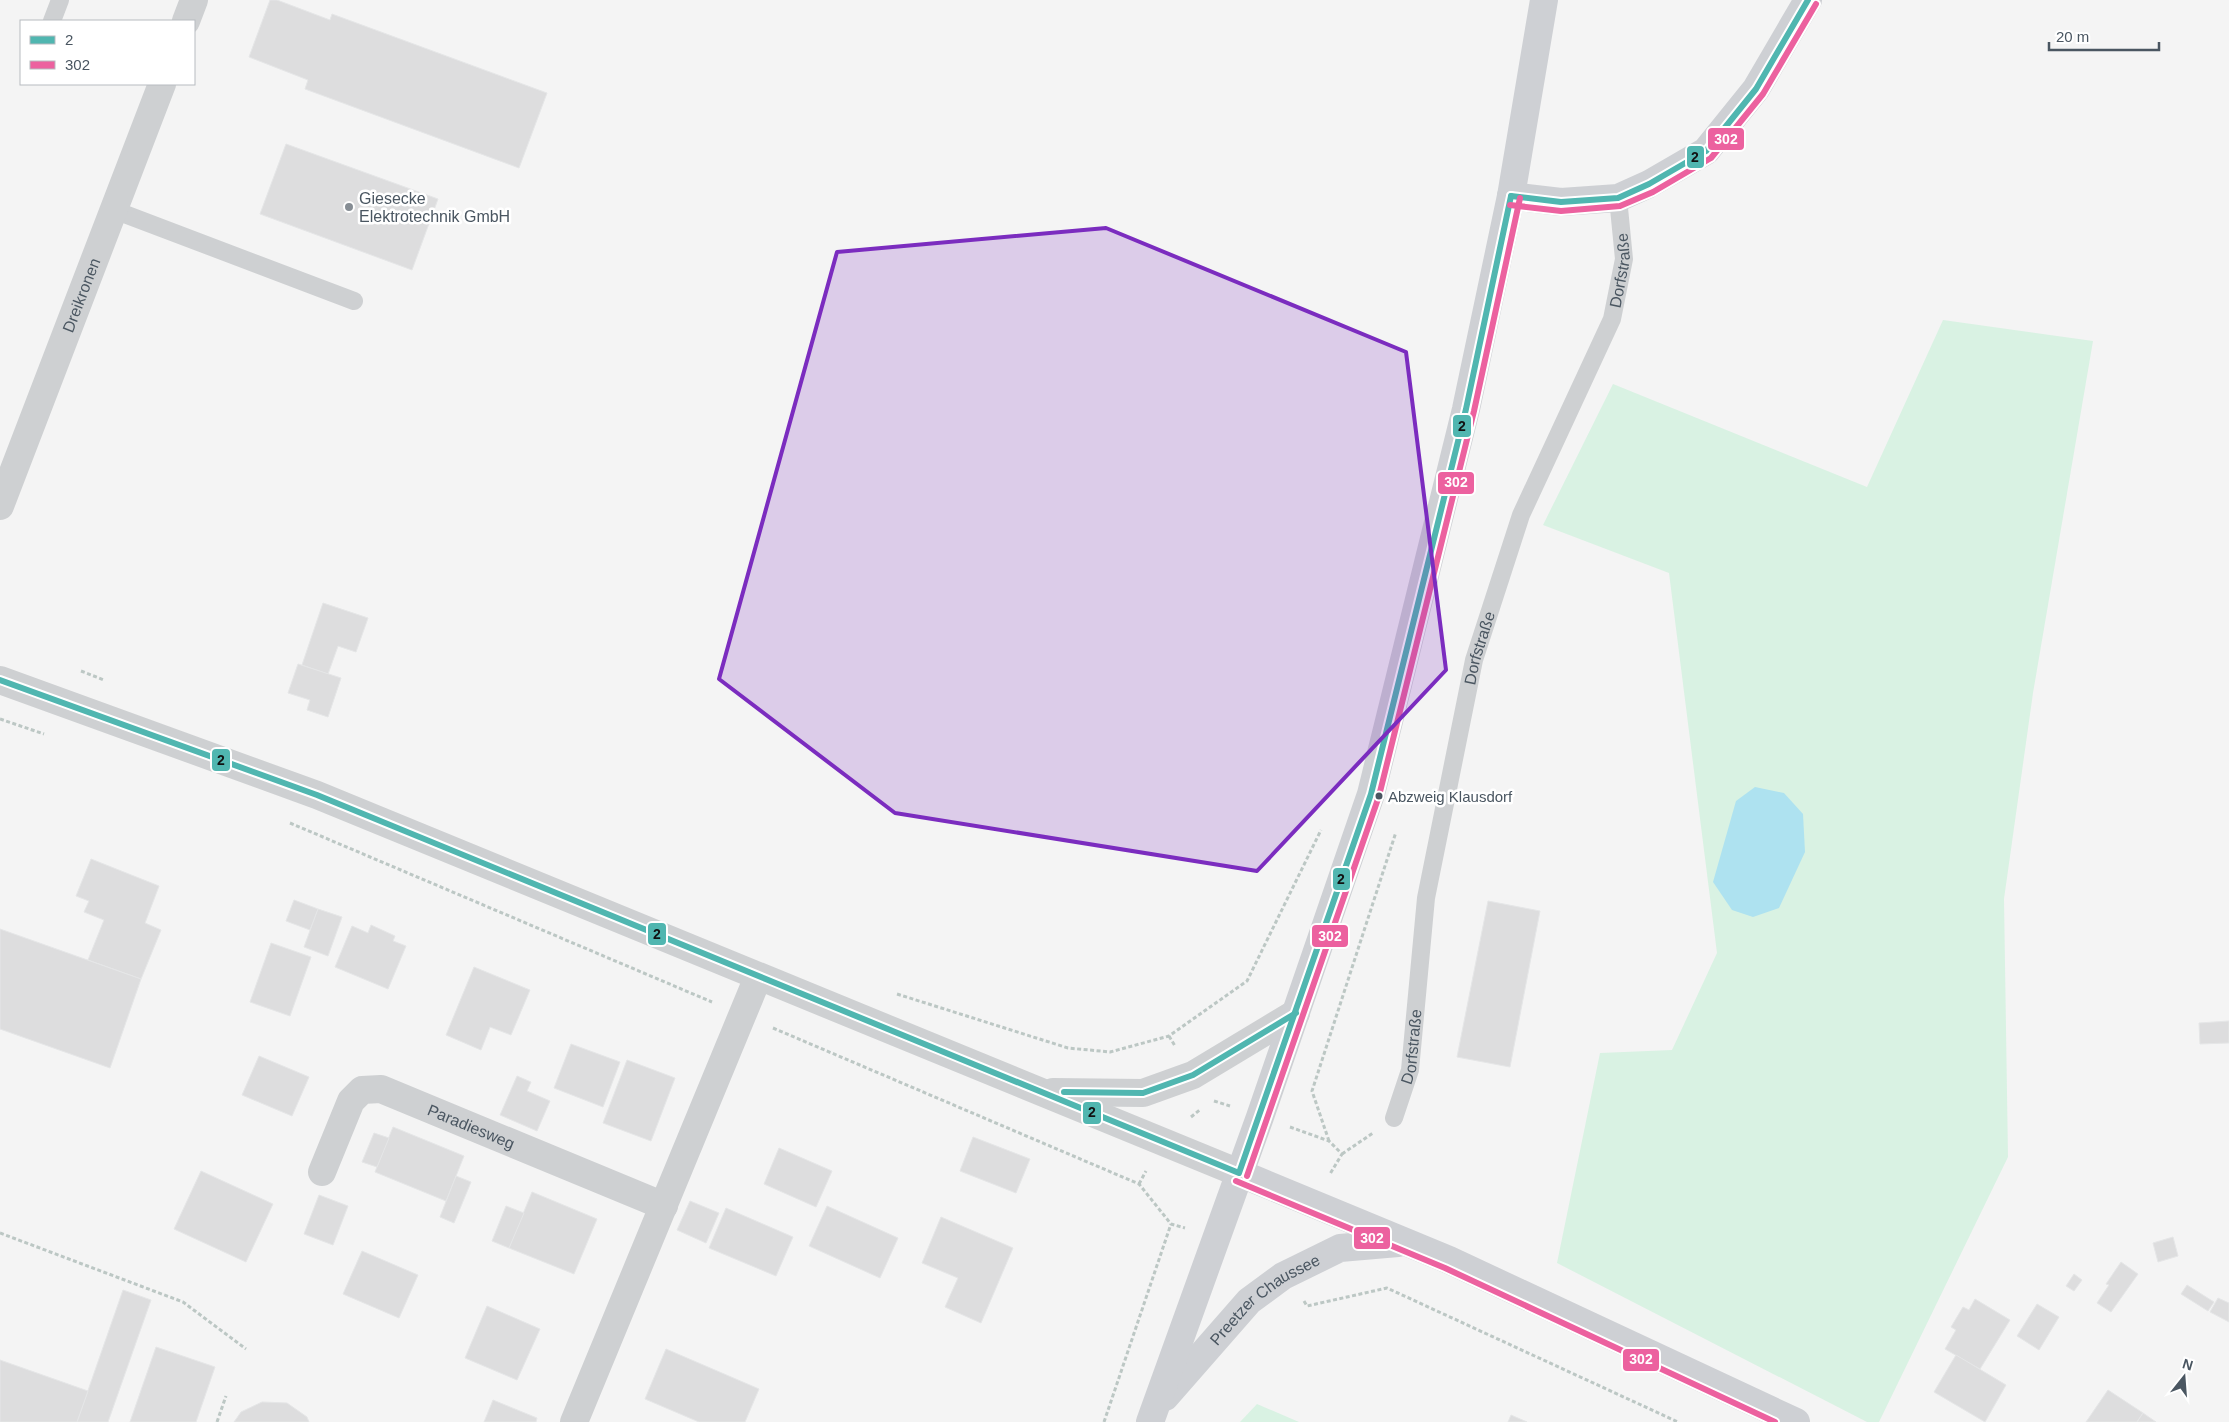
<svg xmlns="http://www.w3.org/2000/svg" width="2229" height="1422" font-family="Helvetica,sans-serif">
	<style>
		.green { fill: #d9f2e3 }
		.water { fill: #aee2f0 }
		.building { fill: #ddddde; stroke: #e5e6e7 }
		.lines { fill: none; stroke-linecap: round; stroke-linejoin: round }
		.path { stroke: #bcc7c4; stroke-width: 3; stroke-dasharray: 4 2.5; stroke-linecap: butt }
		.lane { stroke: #ced0d2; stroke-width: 18 }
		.street { stroke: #ced0d2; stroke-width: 28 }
		.secondary { stroke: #ced0d4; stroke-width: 28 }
		.bus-1-casing { stroke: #fff; stroke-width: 10 }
		.bus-2-casing { stroke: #fff; stroke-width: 10 }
		.bus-1 { stroke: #50b6b0; stroke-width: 6 }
		.bus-2 { stroke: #ec619f; stroke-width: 6 }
		.marked { fill: #7b2cbf; fill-opacity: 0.2; stroke: #7b2cbf; stroke-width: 4; stroke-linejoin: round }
		.poi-dot { fill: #868d94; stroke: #fff; stroke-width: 2 }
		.bus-dot { fill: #4a5661; stroke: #fff; stroke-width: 2 }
		.labels { text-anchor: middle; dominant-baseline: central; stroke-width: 5; stroke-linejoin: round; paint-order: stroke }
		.bus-label { font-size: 15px; fill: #4a5661; stroke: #fff; text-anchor: start }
		.poi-label { font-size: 16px; fill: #4a5661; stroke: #fff; text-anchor: start }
		.street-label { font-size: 16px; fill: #4a5661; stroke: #fff }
		.line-badge { stroke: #fff; stroke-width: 2 }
		.badge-label { font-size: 14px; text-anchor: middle; font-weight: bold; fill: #fff }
		.pale-badge-label { font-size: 14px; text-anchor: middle; font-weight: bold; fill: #111 }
	</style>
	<rect width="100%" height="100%" fill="#f4f4f4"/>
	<g class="green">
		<path d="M1943,320l150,21 -60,352 -29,206 4,258 -129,265h-12l-310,-159 43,-210 72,-3 45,-97 -48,-380 -126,-48 70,-141 254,103z"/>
		<path d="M1257,1404l42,18h-59z"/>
	</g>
	<path class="water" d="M1755,787l29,6 19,21 2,38 -26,56 -26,9 -21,-7 -19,-28 23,-81z"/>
	<g class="building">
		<path d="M270,0h7l53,20 2,-6 215,79 -28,75 -214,-79 3,-9 -59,-23z"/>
		<path d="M286,144l152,55 -26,71 -152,-56z"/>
		<path d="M323,603l45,15 -12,34 -18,-6 -10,28 -26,-9z"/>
		<path d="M298,664l43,14 -13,39 -21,-7 3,-10 -22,-7z"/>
		<path d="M91,859l68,27 -14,37 16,7 -20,49 -53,-19 16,-40 -20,-8 5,-11 -13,-5z"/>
		<path d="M294,900l24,9 -8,21 -24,-9z"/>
		<path d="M1488,901l52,10 -30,156 -53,-10z"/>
		<path d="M318,909l24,8 -14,39 -24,-9z"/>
		<path d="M371,925l24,11 -2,5 13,5 -18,43 -53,-22 17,-41 16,7z"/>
		<path d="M0,929l141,50 -31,89 -110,-39z"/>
		<path d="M271,943l40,14 -21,59 -40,-14z"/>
		<path d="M474,967l56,23 -19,45 -21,-8 -9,23 -35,-15z"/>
		<path d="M2229,1021v22l-29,1 -1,-21z"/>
		<path d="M571,1044l49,18 -17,45 -49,-19z"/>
		<path d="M259,1056l50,21 -17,39 -50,-21z"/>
		<path d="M627,1060l48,18 -24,63 -48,-18z"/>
		<path d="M517,1076l14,6 -4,9 23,10 -13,30 -37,-16z"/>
		<path d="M393,1127l71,29 -18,45 -71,-29z"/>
		<path d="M374,1133l15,5 -12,29 -15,-5z"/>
		<path d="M973,1137l57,22 -14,34 -56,-22z"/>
		<path d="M779,1148l53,23 -16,36 -52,-23z"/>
		<path d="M201,1171l72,33 -27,58 -72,-33z"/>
		<path d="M456,1176l15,6 -17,41 -14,-6z"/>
		<path d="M532,1192l65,27 -23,55 -65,-26z"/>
		<path d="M319,1195l29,11 -15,39 -29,-11z"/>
		<path d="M690,1201l29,12 -13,30 -29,-13z"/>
		<path d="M506,1206l18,7 -15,35 -17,-7z"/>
		<path d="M827,1206l71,32 -18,40 -71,-32z"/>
		<path d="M726,1208l67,29 -17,39 -67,-28z"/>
		<path d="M941,1217l72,31 -32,75 -36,-16 13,-29 -36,-15z"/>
		<path d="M2173,1237l5,19 -20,6 -5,-19z"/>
		<path d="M362,1251l56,24 -19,43 -56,-24z"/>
		<path d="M2121,1262l17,12 -27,38 -14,-9 12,-18 -3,-1z"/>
		<path d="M2074,1274l8,6 -8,11 -8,-5z"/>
		<path d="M2187,1285l27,17 -6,9 -27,-17z"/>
		<path d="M123,1290l28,10 -43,122h-31z"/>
		<path d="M2218,1298l11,5v19l-19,-10z"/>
		<path d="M1975,1299l35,21 -30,49 -35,-20 11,-19 -5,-3 12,-20 6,3z"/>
		<path d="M2037,1304l22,13 -20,33 -22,-14z"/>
		<path d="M487,1306l53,23 -23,51 -52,-22z"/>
		<path d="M156,1347l59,20 -19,55h-66z"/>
		<path d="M666,1349l93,40 -14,33h-46l-54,-23z"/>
		<path d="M1956,1355l50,30 -21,37 -51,-30z"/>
		<path d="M0,1360l88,31 -11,31h-77z"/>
		<path d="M2108,1390l35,23 -6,9h-51z"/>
		<path d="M493,1400l44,18 -1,4h-52z"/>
		<path d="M262,1402l25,1 20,14 2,5h-75l7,-10z"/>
		<path d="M2143,1413l13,9h-19z"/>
		<path d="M1511,1415l16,7h-19z"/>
	</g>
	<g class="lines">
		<g class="path">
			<path d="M81,671l23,9"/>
			<path d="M0,719l44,15"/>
			<path d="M290,823l422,179"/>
			<path d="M897,994l171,54 42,4 59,-16 78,-55 74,-151"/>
			<path d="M773,1028l366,156 32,40 14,4"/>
			<path d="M1169,1036l6,10"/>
			<path d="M1214,1101l16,5"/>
			<path d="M1191,1117l10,-8"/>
			<path d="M1290,1127l39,14 13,13 -12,20"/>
			<path d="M1329,1141l-17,-50 84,-259"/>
			<path d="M1342,1154l31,-21"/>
			<path d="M1139,1184l7,-13"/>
			<path d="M0,1233l183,69 63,47"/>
			<path d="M1304,1301l3,5 80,-18 291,134"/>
			<path d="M217,1422l9,-26"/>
			<path d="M1104,1422l67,-198"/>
		</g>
		<g class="lane">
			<path d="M52,21l8,-21"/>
			<path d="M114,210l240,91"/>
			<path id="s1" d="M1394,1118l16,-48 16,-172 48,-238 47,-145 91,-196 12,-60 -6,-61"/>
		</g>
		<g class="street">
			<path d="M186,21l8,-21"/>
			<path id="s2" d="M0,506l162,-422"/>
			<path d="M0,680l317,115 922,378"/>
			<path d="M1053,1092l90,1 50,-18 103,-62"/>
			<path id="s3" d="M322,1172l29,-71 11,-11 19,-1 283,117"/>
			<path d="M574,1422l184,-445"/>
		</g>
		<g class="secondary">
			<path d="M1511,196l50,6 57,-4 31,-14 57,-33 50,-62 52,-89"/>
			<path d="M1239,1173l210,87 347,162"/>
			<path id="s4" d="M1165,1397l84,-96 34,-25 57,-28 58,-5"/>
			<path d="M1150,1422l110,-305 111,-323 95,-385 45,-213 33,-196"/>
		</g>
		<defs>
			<g id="bus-1">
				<path d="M1511,196l50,6 57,-4 31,-14 57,-33 50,-62 52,-89"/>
				<path d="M0,680l317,115 922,378 132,-379 95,-385 45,-213"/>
				<path d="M1064,1092l79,1 50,-18 103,-62"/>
			</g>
			<g id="bus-2">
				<path d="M1510,205l51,6 59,-5 33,-14 58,-34 52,-64 53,-90"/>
				<path d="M1247,1176l132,-380 95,-385 46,-213"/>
				<path d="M1236,1181l209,87 330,154"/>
			</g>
		</defs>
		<use href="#bus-1" class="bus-1-casing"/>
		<use href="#bus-2" class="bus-2-casing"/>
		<use href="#bus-1" class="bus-1"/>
		<use href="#bus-2" class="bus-2"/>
	</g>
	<path class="marked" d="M1106,228l300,124 40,318 -189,201 -362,-58 -176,-134 118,-427z"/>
	<circle class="poi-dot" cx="349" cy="207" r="5"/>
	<circle class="bus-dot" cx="1379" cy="796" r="4.5"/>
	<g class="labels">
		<g class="bus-label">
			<text x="1388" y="796">Abzweig Klausdorf</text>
		</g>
		<g class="poi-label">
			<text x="359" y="198">Giesecke<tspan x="359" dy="18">Elektrotechnik GmbH</tspan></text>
		</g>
		<g class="street-label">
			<text stroke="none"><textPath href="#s1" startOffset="884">Dorfstraße</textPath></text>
			<text stroke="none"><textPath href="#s2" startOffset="226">Dreikronen</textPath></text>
			<text stroke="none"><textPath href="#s1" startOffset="479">Dorfstraße</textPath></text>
			<text stroke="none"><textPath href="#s1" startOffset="74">Dorfstraße</textPath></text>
			<text stroke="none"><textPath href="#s3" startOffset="209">Paradiesweg</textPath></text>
			<text stroke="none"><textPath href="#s4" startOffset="141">Preetzer Chaussee</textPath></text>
		</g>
	</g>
	<g class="line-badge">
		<rect x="1707" y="127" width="38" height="24" rx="5" fill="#ec619f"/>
		<rect x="1686" y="145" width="19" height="24" rx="5" fill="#50b6b0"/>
		<rect x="1452" y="414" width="20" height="24" rx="5" fill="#50b6b0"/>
		<rect x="1437" y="471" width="38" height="24" rx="5" fill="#ec619f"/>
		<rect x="211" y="748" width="20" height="24" rx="5" fill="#50b6b0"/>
		<rect x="1332" y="867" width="19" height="24" rx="5" fill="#50b6b0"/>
		<rect x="647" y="922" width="20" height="24" rx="5" fill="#50b6b0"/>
		<rect x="1311" y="924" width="38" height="24" rx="5" fill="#ec619f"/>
		<rect x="1082" y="1101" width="20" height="24" rx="5" fill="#50b6b0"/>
		<rect x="1353" y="1226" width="38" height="24" rx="5" fill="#ec619f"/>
		<rect x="1622" y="1348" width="38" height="24" rx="5" fill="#ec619f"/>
	</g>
	<g class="badge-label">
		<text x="1726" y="144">302</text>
		<text x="1456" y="487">302</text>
		<text x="1330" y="941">302</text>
		<text x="1372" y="1243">302</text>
		<text x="1641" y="1364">302</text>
	</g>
	<g class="pale-badge-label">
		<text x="1695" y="162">2</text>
		<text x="1462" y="431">2</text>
		<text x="221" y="765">2</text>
		<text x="1341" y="884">2</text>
		<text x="657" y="939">2</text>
		<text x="1092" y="1117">2</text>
	</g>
	<rect x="20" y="20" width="175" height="65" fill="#ffffff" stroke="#b7bbc0"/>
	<rect x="30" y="36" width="25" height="8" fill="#50b6b0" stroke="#b7bbc0"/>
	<text x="65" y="45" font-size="15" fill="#4a5661">2</text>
	<rect x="30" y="61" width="25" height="8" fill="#ec619f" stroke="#b7bbc0"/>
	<text x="65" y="70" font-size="15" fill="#4a5661">302</text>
	<g transform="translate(2184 1377) rotate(17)" stroke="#ffffff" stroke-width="4" paint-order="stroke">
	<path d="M0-4L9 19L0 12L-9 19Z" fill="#4a5661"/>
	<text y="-8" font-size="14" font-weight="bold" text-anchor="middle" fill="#4a5661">N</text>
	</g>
	<path d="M2049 42v8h110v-8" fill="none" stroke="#4a5661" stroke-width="2.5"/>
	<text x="2056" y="42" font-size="15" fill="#4a5661" stroke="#ffffff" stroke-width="4" paint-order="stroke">20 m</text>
</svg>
